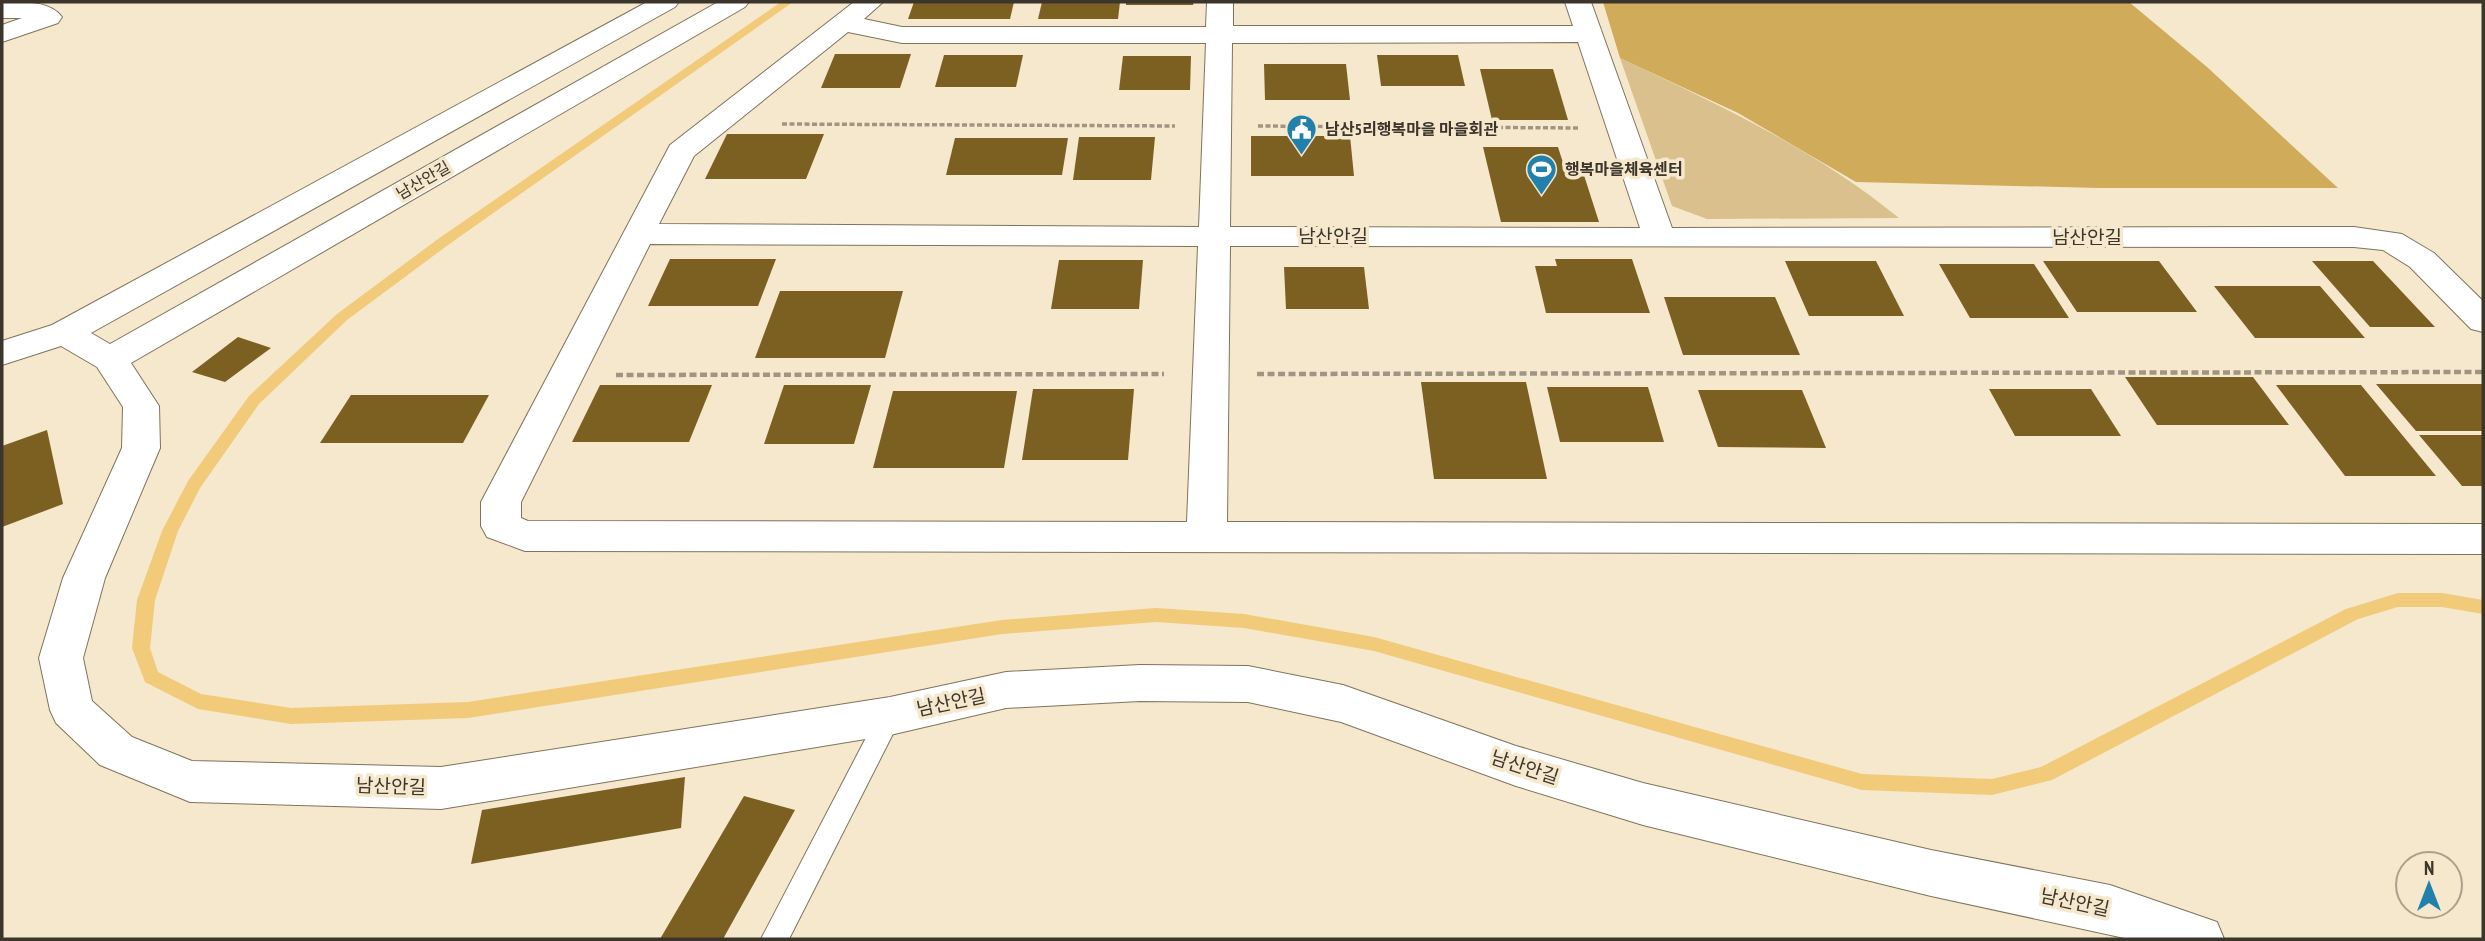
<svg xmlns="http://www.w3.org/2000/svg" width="2485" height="941" font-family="'PT Sans Narrow','Noto Sans KR',sans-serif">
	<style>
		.green { fill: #dac08c }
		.forest { fill: #d0ab5a }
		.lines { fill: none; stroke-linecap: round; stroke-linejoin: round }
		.stream { fill: #f1ca7a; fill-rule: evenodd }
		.building { fill: #7c6021 }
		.lane-casing { stroke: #7f735b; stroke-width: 2 }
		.street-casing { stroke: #7f735b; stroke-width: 2 }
		.path-far1 { stroke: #9f9582; stroke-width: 3.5; stroke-dasharray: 5 2.5; stroke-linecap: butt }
		.path { stroke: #9f9582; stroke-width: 4.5; stroke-dasharray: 7 3.5; stroke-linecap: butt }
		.lane { fill: #fff; fill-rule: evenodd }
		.street { fill: #fff; fill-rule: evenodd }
		.labels { text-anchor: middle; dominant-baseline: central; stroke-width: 7; stroke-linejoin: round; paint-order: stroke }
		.far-poi-label { font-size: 16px; font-weight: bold; fill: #3b352b; stroke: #f5e8cd; text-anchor: start }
		.far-street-label { font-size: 16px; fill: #3b352b; stroke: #f5e8cd }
		.street-label { font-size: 19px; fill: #3b352b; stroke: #f5e8cd }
	</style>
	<rect width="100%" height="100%" fill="#f5e8cd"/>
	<path class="green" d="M1620,58c97,46 195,91 279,160l-192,1 -35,-13z"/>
	<path class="forest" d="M1603,2h526l78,65 131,121h-239l-243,-6 -118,-69 -118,-55z"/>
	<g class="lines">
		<path class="stream" d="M781,2h12l-345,243 -101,75 -88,84 -59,84 -22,43 -23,69 -5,48 8,24 43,22 90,14 177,-6 534,-82 154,-12 88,6 130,23 488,137 130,5 49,-12 305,-158 52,-16h44l41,7v14l-41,-7h-44l-40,12 -306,161 -60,15 -130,-5 -488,-139 -130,-23 -88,-6 -154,12 -534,84 -177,6 -93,-15 -53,-27 -13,-34 5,-48 25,-69 26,-50 61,-85 88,-82 101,-75z"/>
	</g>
	<g class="building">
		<path d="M914,2h100l-4,17h-102z"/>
		<path d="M1042,2h78l-2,17h-80z"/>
		<path d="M1126,2h68l-1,3h-67z"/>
		<path d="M835,54h76l-11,34h-79z"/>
		<path d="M944,55h79l-7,32h-81z"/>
		<path d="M1377,55h81l7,31h-84z"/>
		<path d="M1123,56h68l-1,34h-71z"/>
		<path d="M1264,64h82l4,36h-85z"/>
		<path d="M1480,69h73l15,51h-76z"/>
		<path d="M727,134h97l-18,45h-101z"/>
		<path d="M1251,136h99l4,40h-103z"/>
		<path d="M1079,137h76l-4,43h-78z"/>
		<path d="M955,138h113l-6,37h-116z"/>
		<path d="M1483,147h75l7,22h17l17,53h-98z"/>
		<path d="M670,259h106l-18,47h-110z"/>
		<path d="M1555,259h77l18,54h-104l-11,-47h22z"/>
		<path d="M1059,260h84l-4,49h-88z"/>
		<path d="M1785,261h91l28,55h-95z"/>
		<path d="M2043,261h116l38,51h-120z"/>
		<path d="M2312,261h61l62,66h-65z"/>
		<path d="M1939,264h95l35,54h-99z"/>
		<path d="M1284,267h80l5,42h-83z"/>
		<path d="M2214,286h106l45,52h-110z"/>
		<path d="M780,291h123l-18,67h-130z"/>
		<path d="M1664,297h111l25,58h-117z"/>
		<path d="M238,337l33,11 -46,34 -33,-10z"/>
		<path d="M2125,377h128l36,48h-132z"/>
		<path d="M1421,382h105l21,97h-113z"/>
		<path d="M2376,384h107v47h-67z"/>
		<path d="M600,385h112l-23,57h-117z"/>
		<path d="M784,385h87l-17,59h-90z"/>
		<path d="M2276,385h85l75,91h-91z"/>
		<path d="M1547,387h101l16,55h-104z"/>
		<path d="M1033,389h101l-6,71h-106z"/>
		<path d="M1989,389h102l30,47h-106z"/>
		<path d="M1698,390h104l24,58 -108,-1z"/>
		<path d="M893,391h124l-13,77h-131z"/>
		<path d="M351,395h138l-26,48h-143z"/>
		<path d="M47,430l16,74 -61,23v-81z"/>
		<path d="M2419,435h64v51h-21z"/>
		<path d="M685,777l-4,51 -210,36 11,-54z"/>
		<path d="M744,796l51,14 -72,129h-63z"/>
	</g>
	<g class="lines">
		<defs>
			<path id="lane" d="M890,706l9,3 3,7 -113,223h-28l120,-230z"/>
			<g id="street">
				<path d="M2,2c18,0 48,-2 60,15l-4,6 -56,19v-17l20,-7h-20z"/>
				<path d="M647,2h32l-4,5 -584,326 19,11 608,-342h31l-4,5 -614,356 28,43 1,42 -55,130 -22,80 9,43 40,36 60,24 249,6 449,-70 116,-25 134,-7 108,1 95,19 173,61 127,37 288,67 179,35 107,37 7,17h-95l-198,-43 -288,-71 -127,-39 -175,-64 -93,-20 -108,-1 -134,7 -116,27 -449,74 -251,-7 -90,-37 -44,-42 -6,-13 -11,-52 24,-80 59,-130 1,-41 -26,-40 -36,-21 -59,19v-24l50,-16z"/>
				<path d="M854,2h29l-19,17 38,8h304l1,-25h26v24h340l-8,-24h26l81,226 682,-1 48,7 32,19 49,48v31l-12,-3 -61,-62 -27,-17 -29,-3 -1124,-1 -3,276 1256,2v30l-1958,-3 -38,-14 -6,-11v-24l189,-357zM848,32l54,11h304l-7,184 -540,-3 35,-68zM1578,42l62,186 -410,-1 2,-184zM650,244l548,2 -11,276 -659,-1 -7,-3v-16z"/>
			</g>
		</defs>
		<use href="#lane" class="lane-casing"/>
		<use href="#street" class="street-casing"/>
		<g class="path-far1">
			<path d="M782,124l393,2"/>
			<path d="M1258,126l320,2"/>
		</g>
		<g class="path">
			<path d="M1257,374l1226,-2"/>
			<path d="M616,375l548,-1"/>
		</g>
		<use href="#lane" class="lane"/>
		<use href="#street" class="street"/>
	</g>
	<defs>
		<symbol id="civic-pin" viewBox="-11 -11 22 30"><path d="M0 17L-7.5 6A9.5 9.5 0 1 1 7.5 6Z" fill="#2280ad" stroke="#f5e8cd"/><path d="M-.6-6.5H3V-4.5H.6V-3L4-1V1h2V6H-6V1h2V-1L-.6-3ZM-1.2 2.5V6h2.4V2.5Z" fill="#fff"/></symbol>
		<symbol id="stadium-pin" viewBox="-11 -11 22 30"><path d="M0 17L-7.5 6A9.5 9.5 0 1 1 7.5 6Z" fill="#2280ad" stroke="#f5e8cd"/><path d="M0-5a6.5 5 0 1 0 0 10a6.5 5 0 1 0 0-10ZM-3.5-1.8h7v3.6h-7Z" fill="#fff"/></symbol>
	</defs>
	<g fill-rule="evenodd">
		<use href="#civic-pin" x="1284" y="112" width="35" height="47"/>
		<use href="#stadium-pin" x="1524" y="152" width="35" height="47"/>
	</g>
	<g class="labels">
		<g class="far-poi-label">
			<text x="1325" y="129">남산5리행복마을 마을회관</text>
			<text x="1565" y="169">행복마을체육센터</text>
		</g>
		<g class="far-street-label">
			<text transform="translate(423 180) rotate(-30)">남산안길</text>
		</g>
		<g class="street-label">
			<text x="1333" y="236">남산안길</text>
			<text x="2087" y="237">남산안길</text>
			<text transform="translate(951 702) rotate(-12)">남산안길</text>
			<text transform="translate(1525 767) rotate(18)">남산안길</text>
			<text transform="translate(391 786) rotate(2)">남산안길</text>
			<text transform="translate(2075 902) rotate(12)">남산안길</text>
		</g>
	</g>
	<rect width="2485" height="941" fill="none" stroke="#3b352b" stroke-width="7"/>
	<g transform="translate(2429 885)"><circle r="33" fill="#f5e8cd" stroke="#aba08c" stroke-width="2"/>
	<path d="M0-5L12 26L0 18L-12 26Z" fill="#2280ad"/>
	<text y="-10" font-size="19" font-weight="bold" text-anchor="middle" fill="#3b352b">N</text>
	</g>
</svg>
